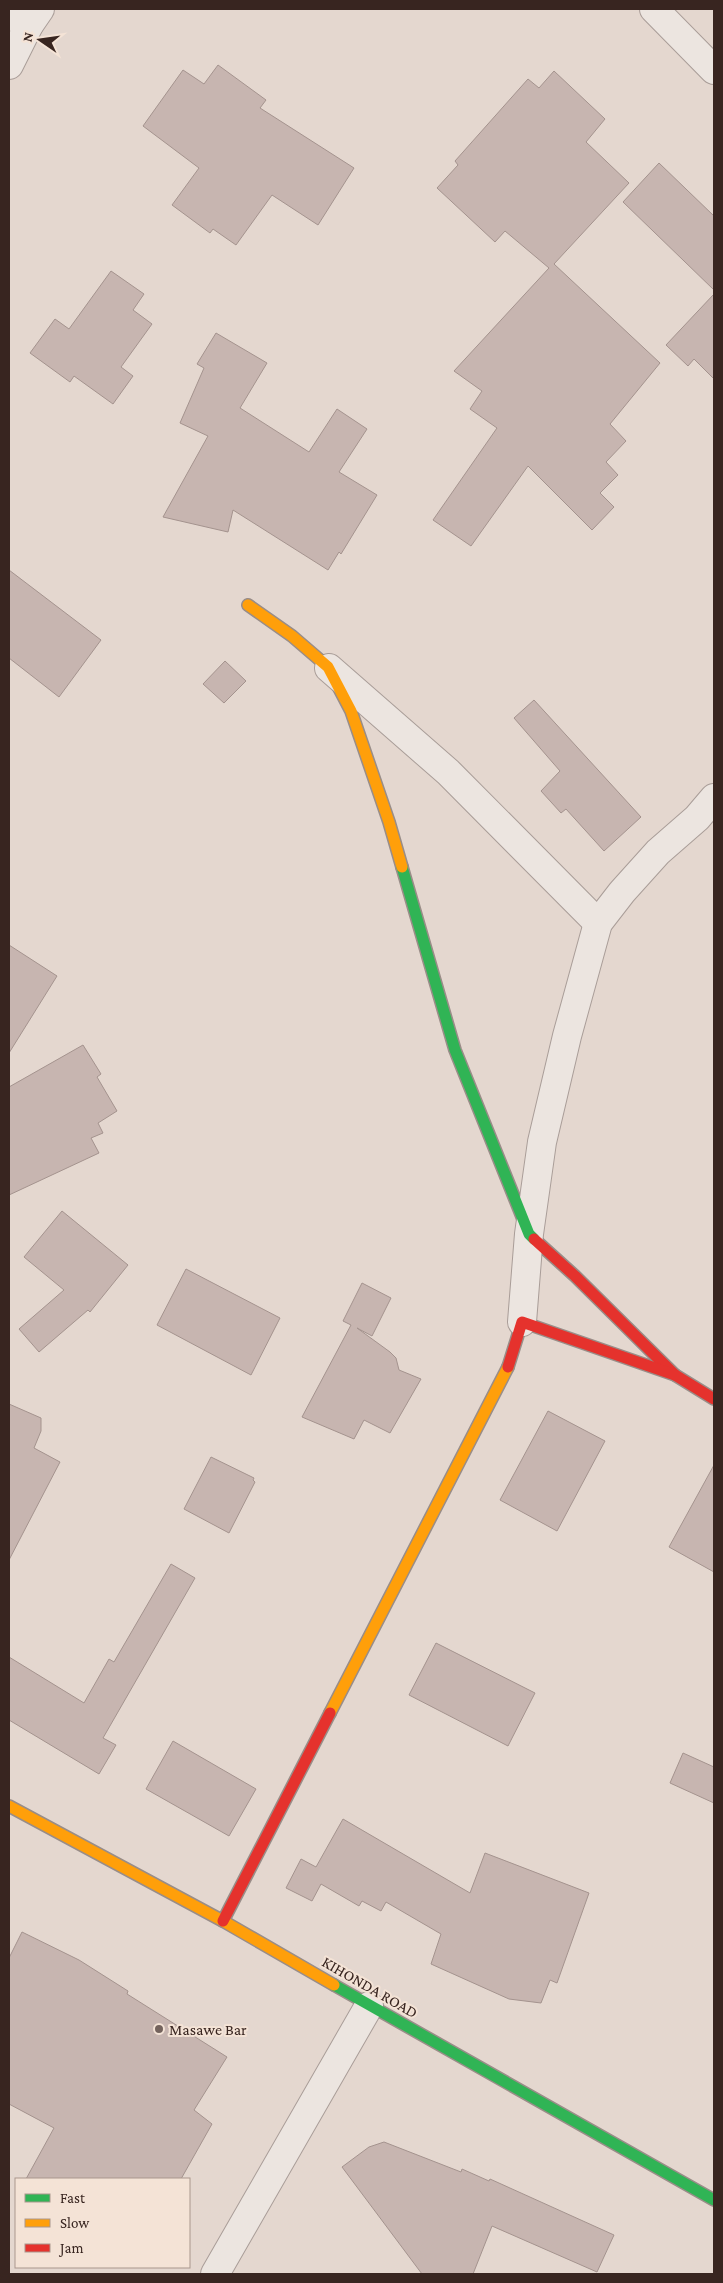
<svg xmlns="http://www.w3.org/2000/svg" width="723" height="2283" font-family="'Crimson Pro',serif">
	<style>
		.building { fill: #c7b5b0; stroke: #a4938e }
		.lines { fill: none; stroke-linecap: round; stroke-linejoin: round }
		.street-casing { stroke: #a99d98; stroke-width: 30 }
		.fast-casing { stroke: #998d88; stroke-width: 14 }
		.slow-casing { stroke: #998d88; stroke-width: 14 }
		.jam-casing { stroke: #998d88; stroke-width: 14 }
		.street { stroke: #ece5e0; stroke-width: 28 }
		.fast { stroke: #30b455; stroke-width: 11 }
		.slow { stroke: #ff9f0a; stroke-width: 11 }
		.jam { stroke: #e5322d; stroke-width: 11 }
		.poi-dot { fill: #74635d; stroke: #f4e3d6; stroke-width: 2 }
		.labels { text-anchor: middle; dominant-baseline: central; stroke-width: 4; stroke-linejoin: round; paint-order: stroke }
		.street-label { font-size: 16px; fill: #382520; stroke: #f4e3d6 }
		.poi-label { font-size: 16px; fill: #382520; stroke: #f4e3d6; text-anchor: start }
	</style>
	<rect width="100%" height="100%" fill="#e4d7cf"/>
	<g class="building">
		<path d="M218,65l48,35 -6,8 94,60 -36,57 -46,-30 -36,50 -23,-16 -3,4 -38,-28 27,-37 -56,-42 40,-56 21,14z"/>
		<path d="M554,71l51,48 -19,23 43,41 -75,81 106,99 -50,61 16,17 -20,21 12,13 -18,18 14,14 -22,23 -64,-64 -57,80 -38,-26 64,-92 -27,-19 12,-18 -28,-20 95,-103 -44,-37 -10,11 -58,-54 21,-23 -3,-4 73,-82 11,9z"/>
		<path d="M659,163l55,53v74l-91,-88z"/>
		<path d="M111,271l33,23 -11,16 19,14 -31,43 12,9 -20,28 -39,-28 -4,6 -40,-29 25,-34 14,10z"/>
		<path d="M714,294v85l-20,-20 -6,7 -22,-21z"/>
		<path d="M216,333l51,30 -27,45 69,44 28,-43 30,20 -28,43 38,23 -36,59 -2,-2 -11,18 -95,-60 -5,22 -65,-15 45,-81 -28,-13 24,-55 -7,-4z"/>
		<path d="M9,570l92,70 -42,57 -50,-39z"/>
		<path d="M225,661l21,20 -22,22 -21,-19z"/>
		<path d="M534,700l107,117 -37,34 -38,-42 -5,4 -20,-22 19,-20 -46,-53z"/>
		<path d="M9,945l48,31 -48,77z"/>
		<path d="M83,1045l18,29 -4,3 20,34 -19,12 5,10 -12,5 8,15 -90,42v-108z"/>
		<path d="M62,1211l66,54 -38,47 -2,-2 -49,42 -20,-23 45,-39 -40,-33z"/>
		<path d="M186,1269l94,49 -29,57 -94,-50z"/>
		<path d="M362,1283l29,15 -19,38 -15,-8 33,24 6,6 3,12 22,9 -31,54 -26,-13 -10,19 -52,-22 49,-92 -8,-4z"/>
		<path d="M9,1404l32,14v13l-7,17 26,14 -51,98z"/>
		<path d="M548,1411l57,30 -48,90 -57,-31z"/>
		<path d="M211,1457l43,21 -1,2 2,2 -26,51 -45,-24z"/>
		<path d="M714,1465v107l-45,-25z"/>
		<path d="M171,1564l24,14 -92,160 13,7 -17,29 -90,-54v-63l75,46 25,-44 5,3z"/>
		<path d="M436,1643l99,50 -27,53 -99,-51z"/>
		<path d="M173,1741l83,48 -27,47 -83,-47z"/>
		<path d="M683,1753l31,14v36l-44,-20z"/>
		<path d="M343,1819l127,74 15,-40 104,40 -32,90 -7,-3 -9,23 -32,-4 -78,-35 10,-30 -55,-32 -5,9 -19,-10 -3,5 -38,-22 -9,17 -26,-13 15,-29 15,8z"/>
		<path d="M22,1932l57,28 49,31 -1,3 100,63 -33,53 18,14 -31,55h-155l28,-51 -45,-24v-146z"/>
		<path d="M384,2142l77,30 1,-3 27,12 1,-2 124,56 -17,37 -105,-46 -19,48h-51l-80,-107 27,-20z"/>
	</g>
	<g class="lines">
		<defs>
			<g id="street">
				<path d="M654,9l60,61"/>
				<path d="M9,14l20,11"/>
				<path d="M9,65l20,-40 11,-16"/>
				<path d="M329,668l119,104 150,151"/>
				<path d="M522,1322l7,-88 13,-92 25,-106 31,-113 24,-31 36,-40 39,-34 17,-20"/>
				<path d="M215,2274l154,-268"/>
			</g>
			<g id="fast">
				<path d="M402,867l53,183 74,184 5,5"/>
				<path d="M334,1985l380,215"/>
			</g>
			<g id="slow">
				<path d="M248,605l44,31 36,31 23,44 38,111 13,45"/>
				<path d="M330,1713l178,-346"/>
				<path d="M9,1806l214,115 111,64"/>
			</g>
			<g id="jam">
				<path d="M534,1239l41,37 100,99"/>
				<path d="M508,1367l14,-45 153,53 39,24"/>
				<path d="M223,1921l107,-208"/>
			</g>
		</defs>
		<use href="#street" class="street-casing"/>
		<use href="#fast" class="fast-casing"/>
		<use href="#slow" class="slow-casing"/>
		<use href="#jam" class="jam-casing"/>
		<use href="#street" class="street"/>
		<use href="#fast" class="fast"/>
		<use href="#slow" class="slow"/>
		<use href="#jam" class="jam"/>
	</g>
	<circle class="poi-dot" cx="159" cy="2029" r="5"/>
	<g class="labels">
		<g class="street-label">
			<text transform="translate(370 1987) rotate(30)">KIHONDA ROAD</text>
		</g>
		<g class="poi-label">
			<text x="169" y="2029">Masawe Bar</text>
		</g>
	</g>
	<rect width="723" height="2283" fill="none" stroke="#382520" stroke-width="20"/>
	<rect x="15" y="2178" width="175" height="90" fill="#f4e3d6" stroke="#a9978d"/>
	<rect x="25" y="2194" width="25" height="8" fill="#30b455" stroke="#a9978d"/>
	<text x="60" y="2203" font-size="15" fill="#382520">Fast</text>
	<rect x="25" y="2219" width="25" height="8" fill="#ff9f0a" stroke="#a9978d"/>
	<text x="60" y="2228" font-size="15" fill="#382520">Slow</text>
	<rect x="25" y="2244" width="25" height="8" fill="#e5322d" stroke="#a9978d"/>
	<text x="60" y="2253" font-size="15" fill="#382520">Jam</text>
	<g transform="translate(40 40) rotate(283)" stroke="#f4e3d6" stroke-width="4" paint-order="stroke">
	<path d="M0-4L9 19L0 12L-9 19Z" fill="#382520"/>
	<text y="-8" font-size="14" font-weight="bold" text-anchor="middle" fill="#382520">N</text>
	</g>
</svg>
